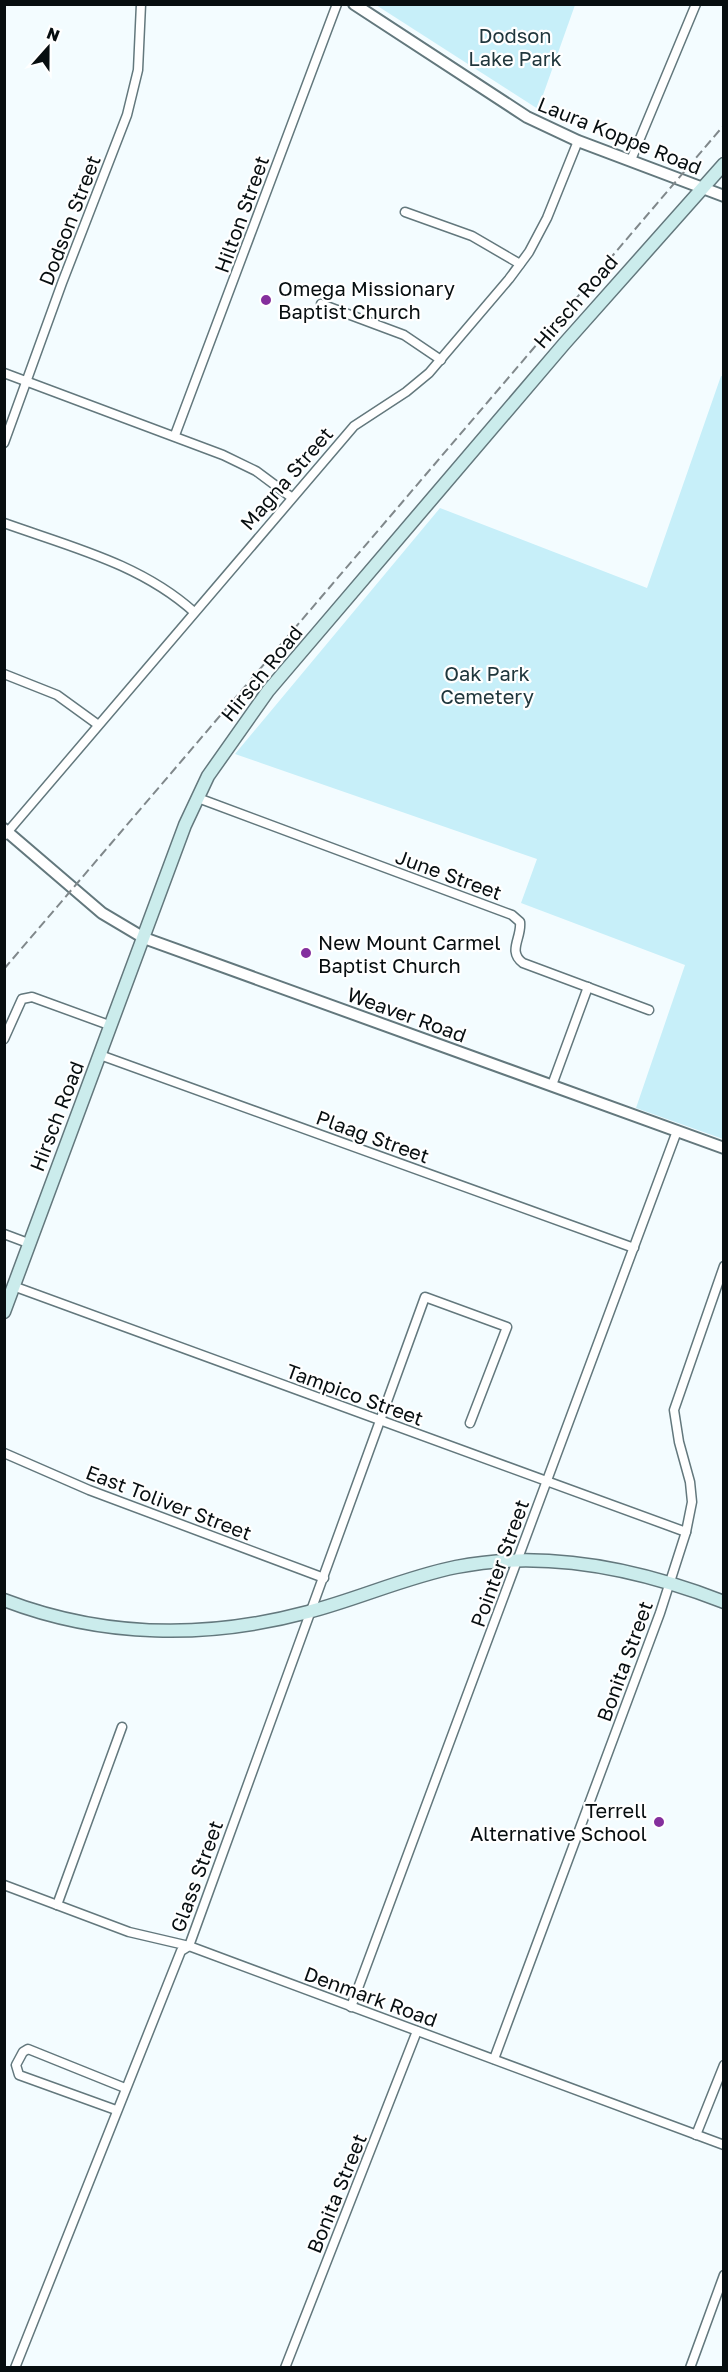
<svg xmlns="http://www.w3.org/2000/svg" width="728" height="2372" font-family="'Golos Text',sans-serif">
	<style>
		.green { fill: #c7eff9 }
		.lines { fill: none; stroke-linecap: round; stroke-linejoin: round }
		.minor-casing { stroke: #63787d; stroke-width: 11 }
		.tertiary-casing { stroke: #63787d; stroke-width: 14 }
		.secondary-casing { stroke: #63787d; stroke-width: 15 }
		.minor { stroke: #fff; stroke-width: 8 }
		.tertiary { stroke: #fff; stroke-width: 10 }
		.secondary { stroke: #cbecec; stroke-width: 12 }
		.rail { stroke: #80888b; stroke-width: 2; stroke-dasharray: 9 4.5; stroke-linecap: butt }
		.poi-dot { fill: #842f9d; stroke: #fff; stroke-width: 2 }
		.labels { text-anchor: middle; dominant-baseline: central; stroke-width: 4.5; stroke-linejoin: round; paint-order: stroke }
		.park-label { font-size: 20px; fill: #20373d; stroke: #fff }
		.street-label { font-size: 20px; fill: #070e10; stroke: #fff }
		.poi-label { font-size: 20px; fill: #070e10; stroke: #fff; text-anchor: start }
	</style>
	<rect width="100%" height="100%" fill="#f3fcff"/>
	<g class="green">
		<path d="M376,5h199l-37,104z"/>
		<path d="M721,376l3,1 -1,762 -87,-31 49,-143 -164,-62 16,-44 -302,-105 205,-246 207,80z"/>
	</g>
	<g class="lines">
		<defs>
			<g id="minor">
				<path d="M631,160l65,-156"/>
				<path d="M405,212l67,24 48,28"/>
				<path d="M321,304l83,31 37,25"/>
				<path d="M4,373l219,82 33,16 35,26"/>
				<path d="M175,435l162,-431"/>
				<path d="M4,443l58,-160 65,-168 11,-45 3,-66"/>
				<path d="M4,523c67,24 137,41 190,89"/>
				<path d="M4,674l53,21 40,29"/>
				<path d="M198,798l314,117 8,7c2,16 -13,29 3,41l126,47"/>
				<path d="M5,835l349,-409 52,-34 23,-19 80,-94 20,-27 18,-34 31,-77"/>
				<path d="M4,1039l18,-40 10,-2 77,28"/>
				<path d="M100,1055l534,193"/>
				<path d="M552,1085l36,-98"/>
				<path d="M4,1234l24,9"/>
				<path d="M13,1286l673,246"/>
				<path d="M4,1453l85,37 235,88"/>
				<path d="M4,1885l125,47 60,14 535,199"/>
				<path d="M57,1905l65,-178"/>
				<path d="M351,2007l326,-876"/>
				<path d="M494,2059l166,-446 26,-81 6,-30 -2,-20 -11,-40 -5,-32 50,-144"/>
				<path d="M116,2110l-97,-35 -3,-10 7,-13 5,-3 97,39"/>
				<path d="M696,2135l28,-70"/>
				<path d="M15,2368l166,-417 8,-5 236,-649 82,30 -37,96"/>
				<path d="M285,2368l132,-337"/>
				<path d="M690,2368l34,-93"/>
			</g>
			<g id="tertiary">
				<path d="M354,4l173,113 51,24 146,55"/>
				<path d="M4,829l98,84 42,25 580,210"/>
			</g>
			<g id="secondary">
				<path d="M4,1312l181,-487 23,-49 60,-85 296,-347 160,-180"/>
				<path d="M4,1600c99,38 203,39 304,12 50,-13 98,-35 148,-45 91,-18 183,2 268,35"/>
			</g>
		</defs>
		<use href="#minor" class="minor-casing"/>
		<use href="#tertiary" class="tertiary-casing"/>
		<use href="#secondary" class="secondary-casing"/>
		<use href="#minor" class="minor"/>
		<use href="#tertiary" class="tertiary"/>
		<use href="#secondary" class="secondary"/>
		<path class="rail" d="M4,969l720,-844"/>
	</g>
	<g class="poi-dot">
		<circle cx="266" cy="300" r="6"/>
		<circle cx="306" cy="953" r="6"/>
		<circle cx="659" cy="1822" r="6"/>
	</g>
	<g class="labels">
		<g class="park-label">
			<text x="515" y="35">Dodson<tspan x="515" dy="23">Lake Park</tspan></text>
			<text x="487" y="673">Oak Park<tspan x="487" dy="23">Cemetery</tspan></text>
		</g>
		<g class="street-label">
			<text transform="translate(620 135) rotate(22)">Laura Koppe Road</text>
			<text transform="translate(241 214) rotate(-70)">Hilton Street</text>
			<text transform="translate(69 220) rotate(-69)">Dodson Street</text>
			<text transform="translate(575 301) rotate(-49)">Hirsch Road</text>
			<text transform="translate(286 478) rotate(-49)">Magna Street</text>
			<text transform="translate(261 673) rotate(-51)">Hirsch Road</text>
			<text transform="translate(449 874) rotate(20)">June Street</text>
			<text transform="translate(407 1014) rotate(20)">Weaver Road</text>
			<text transform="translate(56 1116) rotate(-69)">Hirsch Road</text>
			<text transform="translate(373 1136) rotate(20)">Plaag Street</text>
			<text transform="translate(355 1394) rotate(20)">Tampico Street</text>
			<text transform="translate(169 1502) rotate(21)">East Toliver Street</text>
			<text transform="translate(499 1563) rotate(-70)">Pointer Street</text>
			<text transform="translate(624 1661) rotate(-70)">Bonita Street</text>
			<text transform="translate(196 1876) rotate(-70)">Glass Street</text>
			<text transform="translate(371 1996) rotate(20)">Denmark Road</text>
			<text transform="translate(336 2193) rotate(-68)">Bonita Street</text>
		</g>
		<g class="poi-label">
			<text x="278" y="288">Omega Missionary<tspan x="278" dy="23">Baptist Church</tspan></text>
			<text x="318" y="942">New Mount Carmel<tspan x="318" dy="23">Baptist Church</tspan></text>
			<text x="647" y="1810" text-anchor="end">Terrell<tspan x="647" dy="23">Alternative School</tspan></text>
		</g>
	</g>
	<rect width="728" height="2372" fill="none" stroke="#070e10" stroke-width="12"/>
	<g transform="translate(48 48) rotate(21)" stroke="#ffffff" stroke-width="4.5" paint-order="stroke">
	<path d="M0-4.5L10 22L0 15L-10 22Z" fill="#070e10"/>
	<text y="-9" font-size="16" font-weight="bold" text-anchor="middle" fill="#070e10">N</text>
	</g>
</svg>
